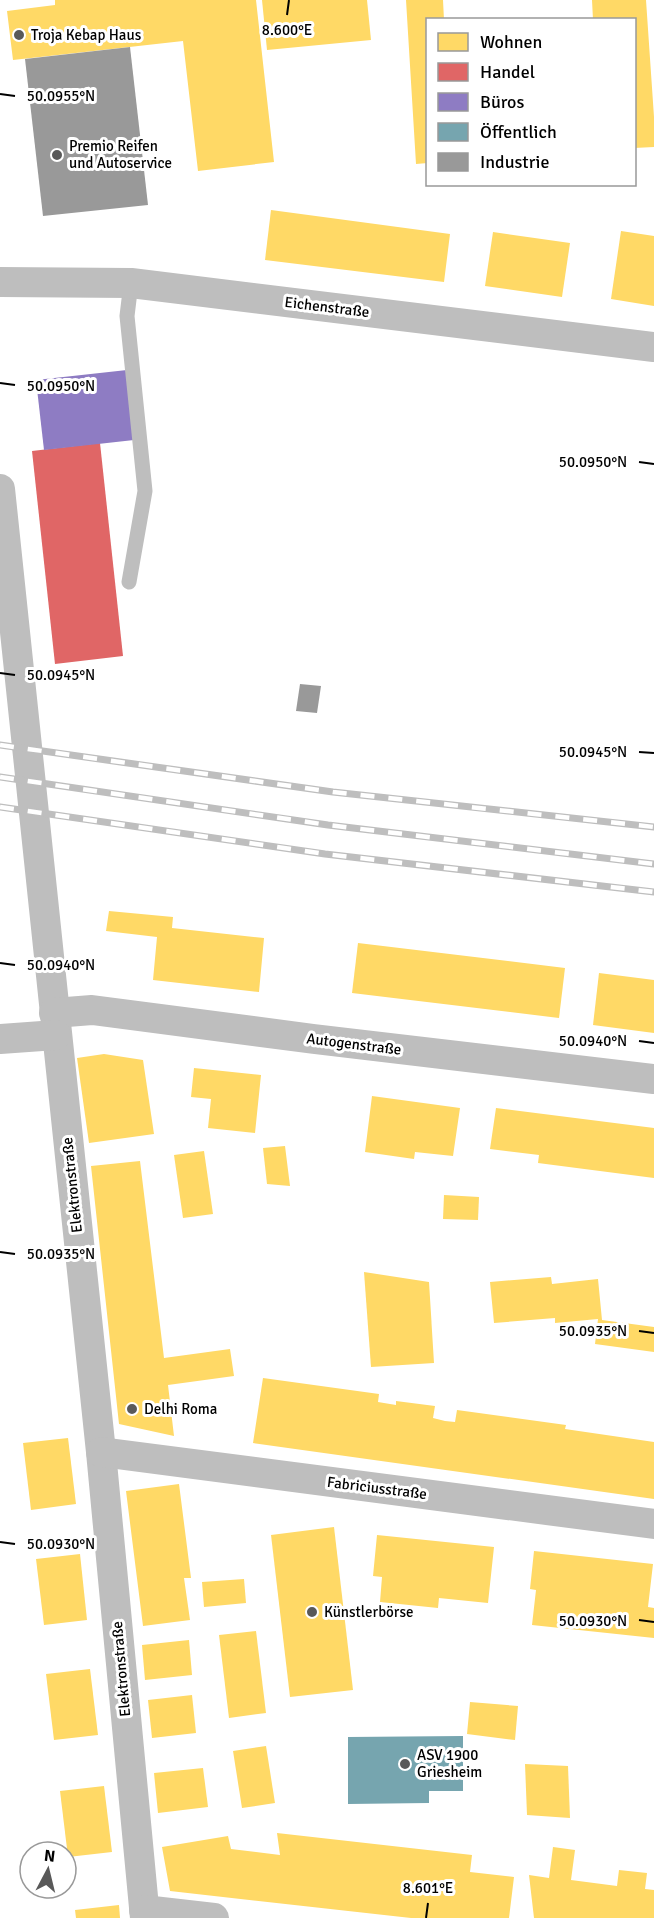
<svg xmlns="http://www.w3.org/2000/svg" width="654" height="1918" font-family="Signika,sans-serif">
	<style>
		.homes { fill: #ffd966 }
		.shops { fill: #e06666 }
		.offices { fill: #8e7cc3 }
		.public { fill: #76a5af }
		.industry { fill: #999 }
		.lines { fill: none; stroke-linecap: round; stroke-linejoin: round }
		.service { stroke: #bebebe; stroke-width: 15 }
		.minor { stroke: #bebebe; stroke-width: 30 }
		.rail-casing { stroke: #bebebe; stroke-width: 7 }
		.rail { stroke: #fff; stroke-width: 4.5; stroke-dasharray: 14; stroke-linecap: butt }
		.ticks { fill: none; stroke: #000; stroke-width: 2 }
		.poi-dot { fill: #595959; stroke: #fff; stroke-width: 2 }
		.labels { text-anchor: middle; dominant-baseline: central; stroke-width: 6; stroke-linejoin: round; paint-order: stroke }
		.poi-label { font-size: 15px; fill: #000; stroke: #fff; text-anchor: start }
		.street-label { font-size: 15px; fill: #000; stroke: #fff }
		.ticks-label { font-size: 15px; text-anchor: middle; fill: #000; stroke: #fff; stroke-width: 6; stroke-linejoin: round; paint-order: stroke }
	</style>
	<rect width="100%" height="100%" fill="#fff"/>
	<g class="homes">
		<path d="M55,0h201l18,162 -76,9 -15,-130 -170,19 -6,-49 48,-6z"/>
		<path d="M262,0h105l4,40 -104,10z"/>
		<path d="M406,0h37l1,20h-16v143l-12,1z"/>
		<path d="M592,0h54l8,117v30l-20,1v-128h-41z"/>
		<path d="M271,210l179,24 -6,48 -179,-22z"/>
		<path d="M621,231l33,5v70l-43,-7z"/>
		<path d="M493,232l77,11 -8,54 -77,-11z"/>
		<path d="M109,911l64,6 -1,11 92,10 -5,54 -106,-12 4,-43 -51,-6z"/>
		<path d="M358,943l207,25 -6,50 -207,-25z"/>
		<path d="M599,973l55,7v53l-61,-8z"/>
		<path d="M104,1054l39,6 11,74 -65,9 -12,-85z"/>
		<path d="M194,1068l67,7 -6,58 -47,-5 3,-29 -20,-2z"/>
		<path d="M372,1096l88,12 -7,48 -38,-4 -1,7 -49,-7z"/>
		<path d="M496,1108l158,20v50l-116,-15 1,-8 -49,-6z"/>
		<path d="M285,1146l5,40 -23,-2 -4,-36z"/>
		<path d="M204,1151l9,63 -30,4 -9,-63z"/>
		<path d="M140,1161l24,197 66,-9 4,27 -66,9 6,51 -55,-12 -28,-258z"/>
		<path d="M444,1195l35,2 -1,23 -35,-1z"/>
		<path d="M364,1272l65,10 5,81 -63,4z"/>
		<path d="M551,1277l1,7 46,-5 4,41 52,7v25l-59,-8 3,-25 -43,4v-5l-61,5 -4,-41z"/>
		<path d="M263,1378l116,16 -1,8 18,3v-4l39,5 -2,12 12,3 10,1 2,-12 109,15 -1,4 89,13v57l-401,-56z"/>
		<path d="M68,1438l8,66 -45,6 -8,-67z"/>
		<path d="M179,1484l12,94h-7l6,42 -47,6 -17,-135z"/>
		<path d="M334,1527l19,163 -63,7 -19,-162z"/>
		<path d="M377,1535l117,12 -6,56 -49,-5 -1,10 -58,-6 2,-25 -9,-1z"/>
		<path d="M534,1551l119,13 -5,43 6,1v30l-122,-13 4,-35 -6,-1z"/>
		<path d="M80,1554l7,66 -43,5 -8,-66z"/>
		<path d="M244,1579l2,24 -42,4 -2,-25z"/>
		<path d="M256,1631l10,82 -37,5 -10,-83z"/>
		<path d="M189,1640l3,35 -47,5 -3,-35z"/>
		<path d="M90,1669l8,66 -44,5 -8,-66z"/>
		<path d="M192,1695l4,38 -44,5 -4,-38z"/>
		<path d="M470,1702l48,4 -3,34 -48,-6z"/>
		<path d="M266,1746l9,57 -33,5 -9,-57z"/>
		<path d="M525,1764l43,2 2,52 -43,-3z"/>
		<path d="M203,1768l5,39 -50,6 -4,-40z"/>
		<path d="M104,1786l8,66 -44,5 -8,-66z"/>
		<path d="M277,1833l195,22 -2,17 44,5 -5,41h-98l-241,-27 -8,-44 66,-11 3,13 49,6z"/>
		<path d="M553,1847l22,3 -4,30 46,6 2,-16 28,3 -2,16 9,1v28h-120l-5,-43 20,3z"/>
		<path d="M119,1905l1,13h-44l-1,-8z"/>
	</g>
	<path class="shops" d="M100,443l23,213 -68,8 -23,-213z"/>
	<path class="offices" d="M127,370l7,70 -90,10 -8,-70z"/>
	<path class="public" d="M463,1736v55h-34v12l-81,1v-67z"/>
	<g class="industry">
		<path d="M130,47l18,158 -105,11 -18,-157z"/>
		<path d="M300,684l21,2 -4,27 -21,-2z"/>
	</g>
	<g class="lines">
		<path class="service" d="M129,582l16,-91 -18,-175 4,-33"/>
		<g class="minor">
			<path d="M0,282l131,1 523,64"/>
			<path d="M0,489l101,963 44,466"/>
			<path d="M54,1013l38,-3 222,29 340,40"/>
			<path d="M0,1039l56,-4"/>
			<path d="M101,1452l553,72"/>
			<path d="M144,1910l70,8"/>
		</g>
		<defs>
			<g id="rail">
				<path d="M0,745l333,47 321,35"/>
				<path d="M0,777l328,48 326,39"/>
				<path d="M0,807l325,47 329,38"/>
			</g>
		</defs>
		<use href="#rail" class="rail-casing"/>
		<use href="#rail" class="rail"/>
	</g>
	<path class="ticks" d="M287,15l2,-15M0,94l15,2M0,383l15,2M639,462l15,2M0,673l15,2M639,752l15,1M0,963l15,2M639,1041l15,2M0,1252l15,2M639,1331l15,2M0,1542l15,2M639,1620l15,2M426,1918l2,-15"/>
	<g class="poi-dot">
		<circle cx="19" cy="35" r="6"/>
		<circle cx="57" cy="155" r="6"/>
		<circle cx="132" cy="1409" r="6"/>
		<circle cx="312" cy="1612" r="6"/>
		<circle cx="405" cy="1764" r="6"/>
	</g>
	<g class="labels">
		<g class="poi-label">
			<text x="31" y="35">Troja Kebap Haus</text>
			<text x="69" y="146">Premio Reifen<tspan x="69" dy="17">und Autoservice</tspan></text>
			<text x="144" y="1409">Delhi Roma</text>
			<text x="324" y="1612">Künstlerbörse</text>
			<text x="417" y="1755">ASV 1900<tspan x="417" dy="17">Griesheim</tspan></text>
		</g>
		<g class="street-label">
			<text transform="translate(327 307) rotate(7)">Eichenstraße</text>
			<text transform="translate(354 1044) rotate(7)">Autogenstraße</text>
			<text transform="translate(72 1185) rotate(-96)">Elektronstraße</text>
			<text transform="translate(377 1488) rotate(7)">Fabriciusstraße</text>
			<text transform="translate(121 1669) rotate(-95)">Elektronstraße</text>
		</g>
	</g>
	<g class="ticks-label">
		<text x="287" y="35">8.600°E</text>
		<text x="61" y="101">50.0955°N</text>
		<text x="61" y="391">50.0950°N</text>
		<text x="593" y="467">50.0950°N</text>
		<text x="61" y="680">50.0945°N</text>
		<text x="593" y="757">50.0945°N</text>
		<text x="61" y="970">50.0940°N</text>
		<text x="593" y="1046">50.0940°N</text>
		<text x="61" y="1259">50.0935°N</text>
		<text x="593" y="1336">50.0935°N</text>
		<text x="61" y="1549">50.0930°N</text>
		<text x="593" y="1626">50.0930°N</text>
		<text x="428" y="1893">8.601°E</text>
	</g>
	<rect x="426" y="18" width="210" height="168" fill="#ffffff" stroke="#999999" stroke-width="1.5"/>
	<rect x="438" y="33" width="30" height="18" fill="#ffd966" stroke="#999999" stroke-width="1.5"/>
	<text x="480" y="48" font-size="18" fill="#000000">Wohnen</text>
	<rect x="438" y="63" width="30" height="18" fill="#e06666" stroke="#999999" stroke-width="1.5"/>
	<text x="480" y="78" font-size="18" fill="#000000">Handel</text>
	<rect x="438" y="93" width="30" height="18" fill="#8e7cc3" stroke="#999999" stroke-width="1.5"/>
	<text x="480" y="108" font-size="18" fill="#000000">Büros</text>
	<rect x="438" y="123" width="30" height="18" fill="#76a5af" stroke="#999999" stroke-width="1.5"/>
	<text x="480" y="138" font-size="18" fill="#000000">Öffentlich</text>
	<rect x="438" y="153" width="30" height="18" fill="#999999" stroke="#999999" stroke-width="1.5"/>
	<text x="480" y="168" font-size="18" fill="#000000">Industrie</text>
	<g transform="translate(48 1870) rotate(7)"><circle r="28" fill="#ffffff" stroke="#999999" stroke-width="1.5"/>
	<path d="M0-4.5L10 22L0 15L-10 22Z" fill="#595959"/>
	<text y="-9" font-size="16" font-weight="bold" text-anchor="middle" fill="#000000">N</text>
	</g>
</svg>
